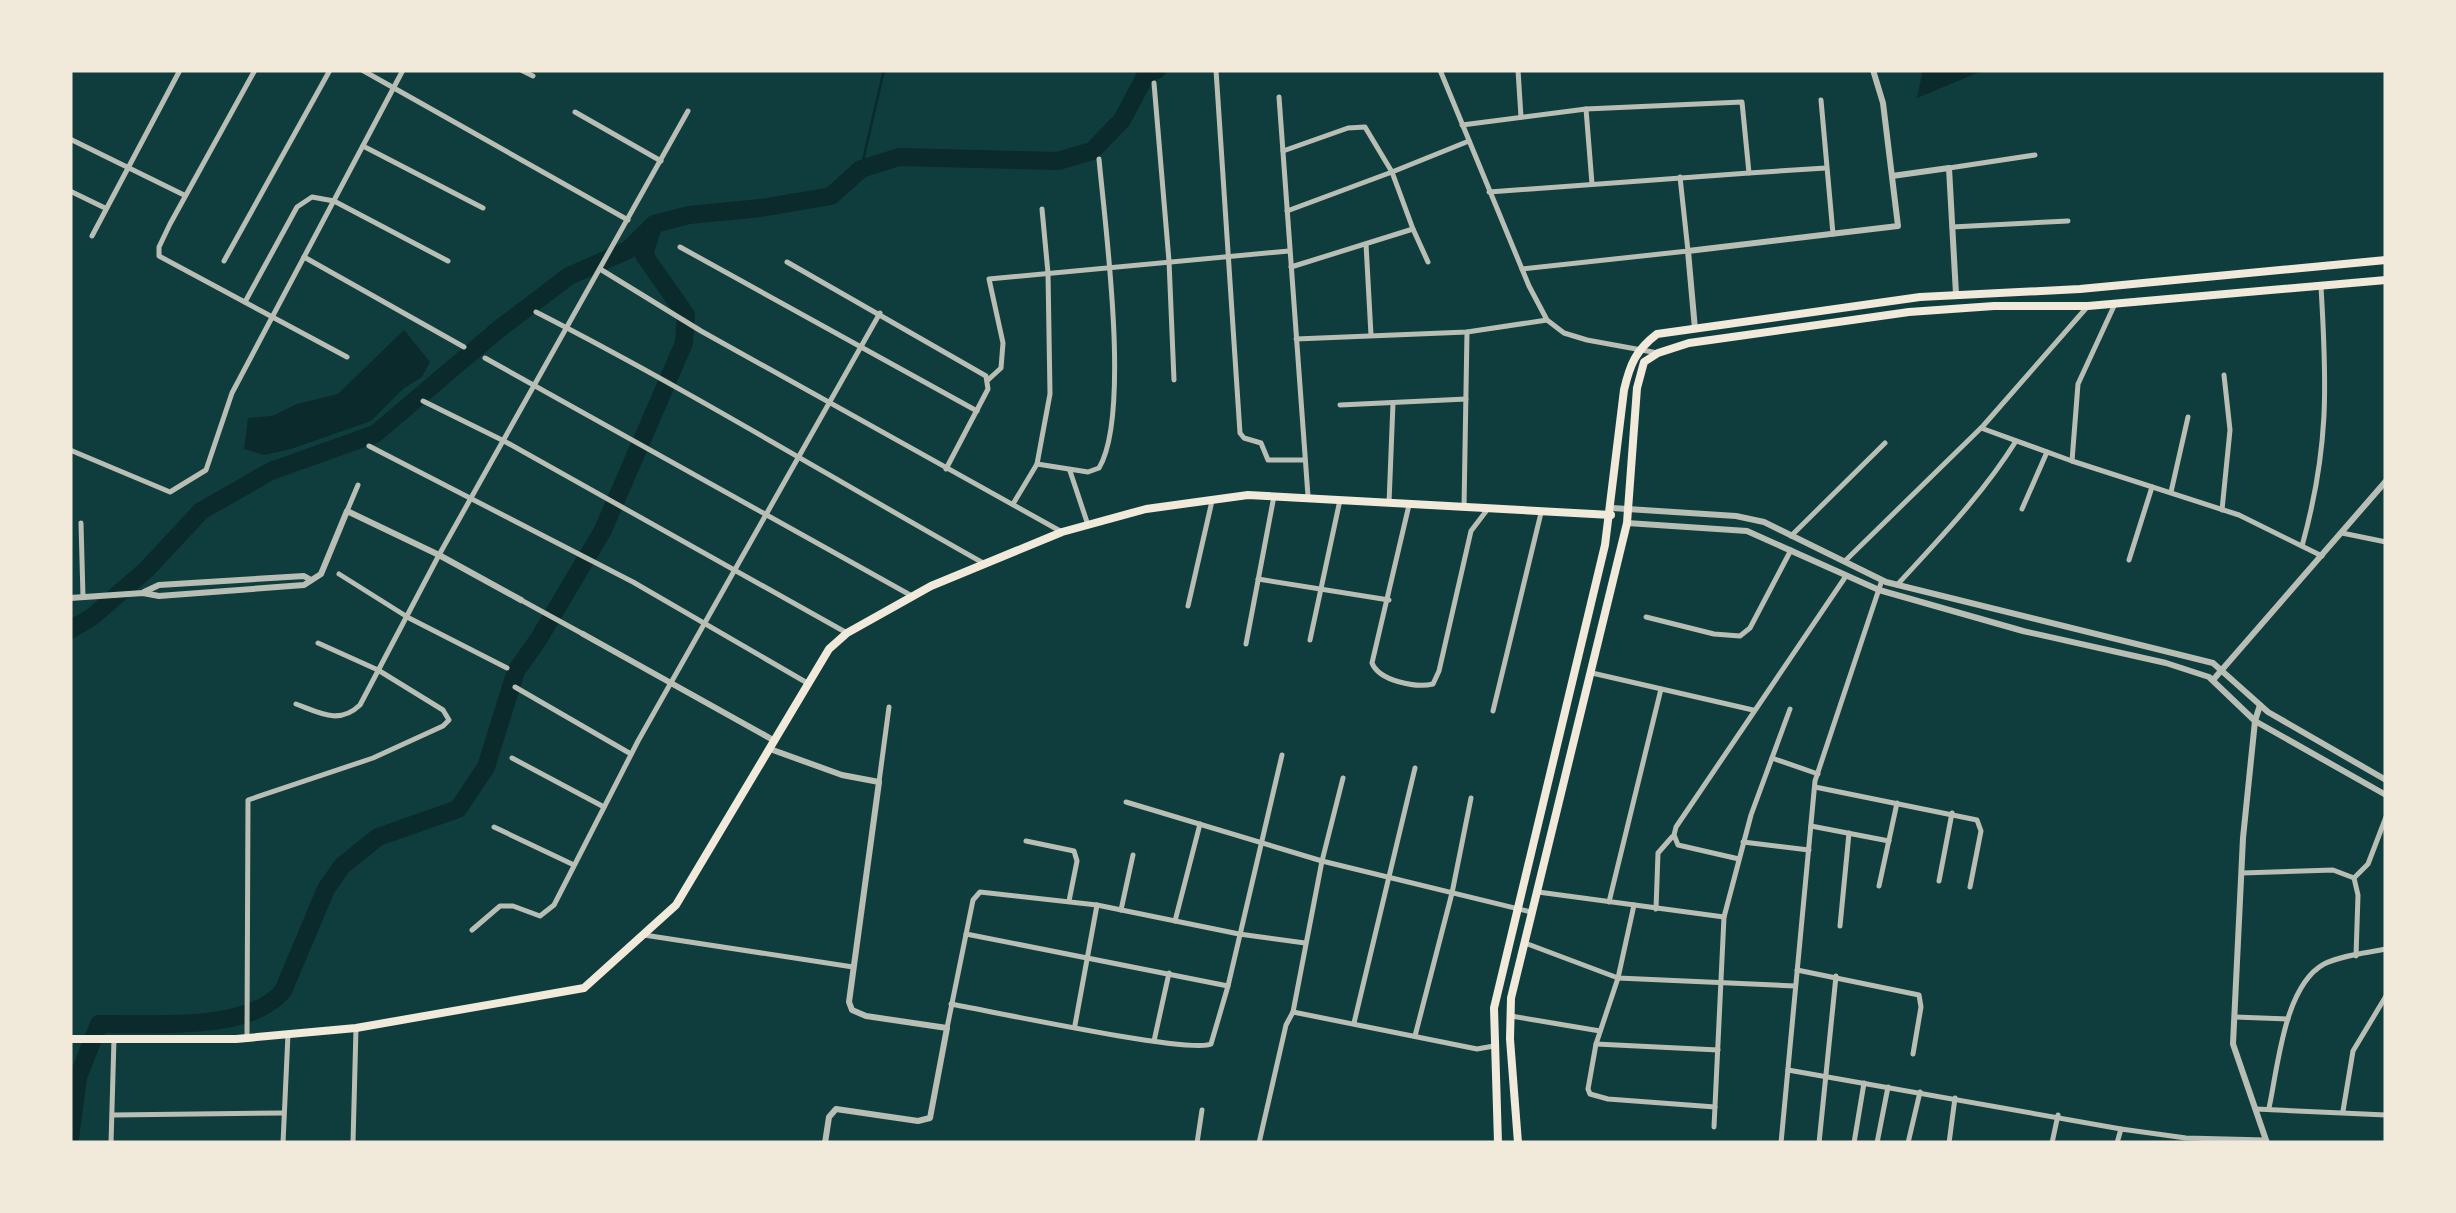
<svg xmlns="http://www.w3.org/2000/svg" width="2456" height="1213" font-family="'DejaVu Sans',sans-serif">
	<style>
		.water { fill: #0a2a2b }
		.lines { fill: none; stroke-linecap: round; stroke-linejoin: round }
		.stream { stroke: #0a2a2b; stroke-width: 2.5 }
		.river { stroke: #0a2a2b; stroke-width: 18 }
		.minor { stroke: #b8beb3; stroke-width: 5 }
		.tertiary { stroke: #b8beb3; stroke-width: 6 }
		.primary { stroke: #f1e9da; stroke-width: 8 }
	</style>
	<rect width="100%" height="100%" fill="#0f3d3e"/>
	<g class="water">
		<path d="M1923,70h61l-67,28z"/>
		<path d="M404,330l26,32 -8,15 -19,12 -32,32 -80,28 -27,6 -20,-6 4,-31 24,-2 25,-12 41,-10z"/>
	</g>
	<g class="lines">
		<path class="stream" d="M861,169l23,-99"/>
		<g class="river">
			<path d="M70,630l22,-13 55,-48 54,-58 70,-40 104,-37 124,-105 70,-53 59,-26 26,-26 35,-9 72,-7 70,-12 30,-27 38,-12 159,4 34,-10 30,-31 25,-47 10,-3"/>
			<path d="M70,1138l8,-61 21,-53c52,-1 148,9 184,-33l43,-102 16,-23 36,-29 80,-28 28,-42 30,-96 22,-31 65,-110 81,-187 2,-28 -42,-60 8,-26"/>
		</g>
		<g class="minor">
			<path d="M255,70l-85,154 -11,23v9l188,101"/>
			<path d="M362,70l266,150"/>
			<path d="M521,70l12,6"/>
			<path d="M1216,70l24,363 4,5 17,5 7,17h37"/>
			<path d="M1440,70l89,216 18,34 17,13 23,7 71,13"/>
			<path d="M1518,70l3,47"/>
			<path d="M1154,83l15,178 5,119"/>
			<path d="M1279,97l29,399"/>
			<path d="M1821,100l12,134"/>
			<path d="M1586,109l6,75"/>
			<path d="M575,112l86,49"/>
			<path d="M1462,125l124,-16 156,-7 7,71 -260,19"/>
			<path d="M70,139l114,56"/>
			<path d="M363,146l120,62"/>
			<path d="M1283,151l65,-23 17,-1 27,45 77,-31"/>
			<path d="M1949,168l86,-13"/>
			<path d="M1749,173l77,-5"/>
			<path d="M70,191l35,17"/>
			<path d="M1287,211l105,-39 21,57 -122,38"/>
			<path d="M1952,227l116,-6"/>
			<path d="M1413,229l15,33"/>
			<path d="M92,236l88,-166"/>
			<path d="M1366,244l5,91"/>
			<path d="M680,247l297,164"/>
			<path d="M304,257l160,90"/>
			<path d="M224,261l106,-191"/>
			<path d="M787,262l199,114 2,13 -42,80"/>
			<path d="M600,269l101,62 361,201"/>
			<path d="M1522,269l166,-18 -8,-74"/>
			<path d="M245,302l52,-95 15,-10 22,4 114,60"/>
			<path d="M536,312c153,78 299,168 449,252"/>
			<path d="M1296,339l171,-7 80,-12"/>
			<path d="M485,358l427,238"/>
			<path d="M988,380l13,-12 2,-25 -14,-64 300,-28"/>
			<path d="M423,401l81,40 343,192"/>
			<path d="M1340,405l126,-6"/>
			<path d="M1981,428l91,33 167,54 83,41"/>
			<path d="M369,446l264,136 176,102"/>
			<path d="M70,450l100,42 36,-22 26,-77 171,-323"/>
			<path d="M2072,461l6,-77 36,-78"/>
			<path d="M1037,464l51,8 11,-4c32,-53 6,-243 0,-309"/>
			<path d="M1070,471l18,54"/>
			<path d="M2171,492l17,-75"/>
			<path d="M1389,503l4,-100"/>
			<path d="M1013,504l24,-40 13,-70 -2,-121 -6,-64"/>
			<path d="M1409,505l-37,158c7,18 44,25 61,21l6,-13 32,-140 16,-21"/>
			<path d="M1464,508l3,-176"/>
			<path d="M2022,509l25,-57"/>
			<path d="M2222,510l8,-80 -6,-55"/>
			<path d="M347,511l11,-26"/>
			<path d="M81,523l2,74"/>
			<path d="M2342,533l44,9"/>
			<path d="M1791,536l94,-93"/>
			<path d="M2302,546c27,-97 25,-160 19,-259"/>
			<path d="M2129,560l23,-73"/>
			<path d="M1845,561l138,-135 105,-120"/>
			<path d="M339,574l70,44 98,50"/>
			<path d="M1258,579l131,21"/>
			<path d="M1897,585c43,-47 86,-91 119,-144"/>
			<path d="M521,600l62,34"/>
			<path d="M1188,606l24,-105"/>
			<path d="M1646,617l68,17 26,2 10,-8 41,-78"/>
			<path d="M1310,640l30,-140"/>
			<path d="M1246,644l28,-148"/>
			<path d="M1592,673l161,37"/>
			<path d="M515,687l116,67"/>
			<path d="M296,704c24,9 43,21 64,1l79,-150 249,-444"/>
			<path d="M1493,711l48,-198"/>
			<path d="M512,758l92,49"/>
			<path d="M1772,758l46,16"/>
			<path d="M879,782l10,-75"/>
			<path d="M1815,787l162,33 4,11 -11,56"/>
			<path d="M1126,802l196,59 209,51"/>
			<path d="M1811,826l78,15"/>
			<path d="M494,827l80,38"/>
			<path d="M1026,841l48,10 3,10 -8,40"/>
			<path d="M1743,842l66,8"/>
			<path d="M1739,859l-61,-14 -4,-10 2,-8 170,-251"/>
			<path d="M2242,873l91,-3 21,8 4,17 -2,61"/>
			<path d="M2354,878l14,-14 18,-47"/>
			<path d="M1939,881l13,-68"/>
			<path d="M1879,886l18,-83"/>
			<path d="M1538,892l186,25"/>
			<path d="M1609,902l52,-213"/>
			<path d="M1634,905l-16,73 -22,66 -8,45 2,5 18,5 107,8"/>
			<path d="M1656,909l2,-56 14,-16"/>
			<path d="M1121,910l12,-55"/>
			<path d="M1175,921l25,-97"/>
			<path d="M1840,926l9,-93"/>
			<path d="M472,930l28,-24h13l27,10 14,-11 84,-164 242,-428"/>
			<path d="M966,934l262,52"/>
			<path d="M644,935l209,32"/>
			<path d="M1525,943l93,35 177,8"/>
			<path d="M1797,970l122,25 2,12 -8,47"/>
			<path d="M951,1004c39,7 238,50 260,40l17,-58 54,-231"/>
			<path d="M1293,1012l29,-151 21,-83"/>
			<path d="M1511,1016l89,15"/>
			<path d="M2235,1017l53,2"/>
			<path d="M1354,1023l61,-255"/>
			<path d="M1075,1025l22,-120"/>
			<path d="M947,1028l26,-128 7,-8 117,13 142,29 66,9"/>
			<path d="M1415,1036l37,-143 19,-95"/>
			<path d="M247,1038l1,-238 125,-42 70,-32 6,-6 -6,-10 -65,-40 -60,-27"/>
			<path d="M1154,1041l15,-68"/>
			<path d="M1596,1044l122,6"/>
			<path d="M1788,1070l333,59 65,9 80,2"/>
			<path d="M2269,1108c9,-41 15,-122 55,-144 18,-9 43,-11 62,-15"/>
			<path d="M2256,1109l130,6"/>
			<path d="M2343,1111l10,-60 33,-55"/>
			<path d="M113,1115l170,-2"/>
			<path d="M1714,1127l10,-210 27,-102 39,-106"/>
			<path d="M111,1143l3,-104"/>
			<path d="M283,1143l5,-109"/>
			<path d="M353,1143l3,-115"/>
			<path d="M1197,1143l5,-33"/>
			<path d="M1259,1143l27,-118 7,-13 184,37 17,-3"/>
			<path d="M1781,1143l34,-362 67,-201"/>
			<path d="M1819,1143l17,-167"/>
			<path d="M1854,1143l10,-60"/>
			<path d="M1877,1143l11,-56"/>
			<path d="M1908,1143l12,-51"/>
			<path d="M1949,1143l6,-45"/>
			<path d="M2052,1143l6,-28"/>
			<path d="M2117,1143l4,-14"/>
		</g>
		<g class="tertiary">
			<path d="M1892,176l57,-8 7,126"/>
			<path d="M1695,329l-7,-78 210,-25 -15,-123 -10,-33"/>
			<path d="M1612,508l124,8 28,6 122,60 327,81 55,49 118,68"/>
			<path d="M1627,523l120,8 132,59 144,41 143,32 43,14 46,44 131,74"/>
			<path d="M144,592l15,-7 145,-9 7,4"/>
			<path d="M70,598l73,-5 16,3 145,-11 17,-11 26,-63 92,44 82,45"/>
			<path d="M583,634l192,107"/>
			<path d="M2213,680l173,-199"/>
			<path d="M2260,705l-5,16 -12,117 -10,206 34,99"/>
			<path d="M770,749l72,26 37,7 -30,220 3,8 14,6 81,12 -17,90 -12,3 -82,-12 -7,8 -4,26"/>
		</g>
		<g class="primary">
			<path d="M70,1039h166l120,-11 228,-40 92,-83 153,-256 18,-16 84,-47 131,-54 84,-23 102,-14 363,20"/>
			<path d="M1498,1143l-4,-135 111,-463 19,-155c6,-26 12,-40 33,-56l263,-37 160,-8 306,-29"/>
			<path d="M1518,1143l-8,-104 1,-41 116,-475 10,-135 7,-26 14,-9 31,-10 220,-31 85,-6h94l298,-26"/>
		</g>
	</g>
	<rect width="2456" height="1213" fill="none" stroke="#f1e9da" stroke-width="145"/>
</svg>
